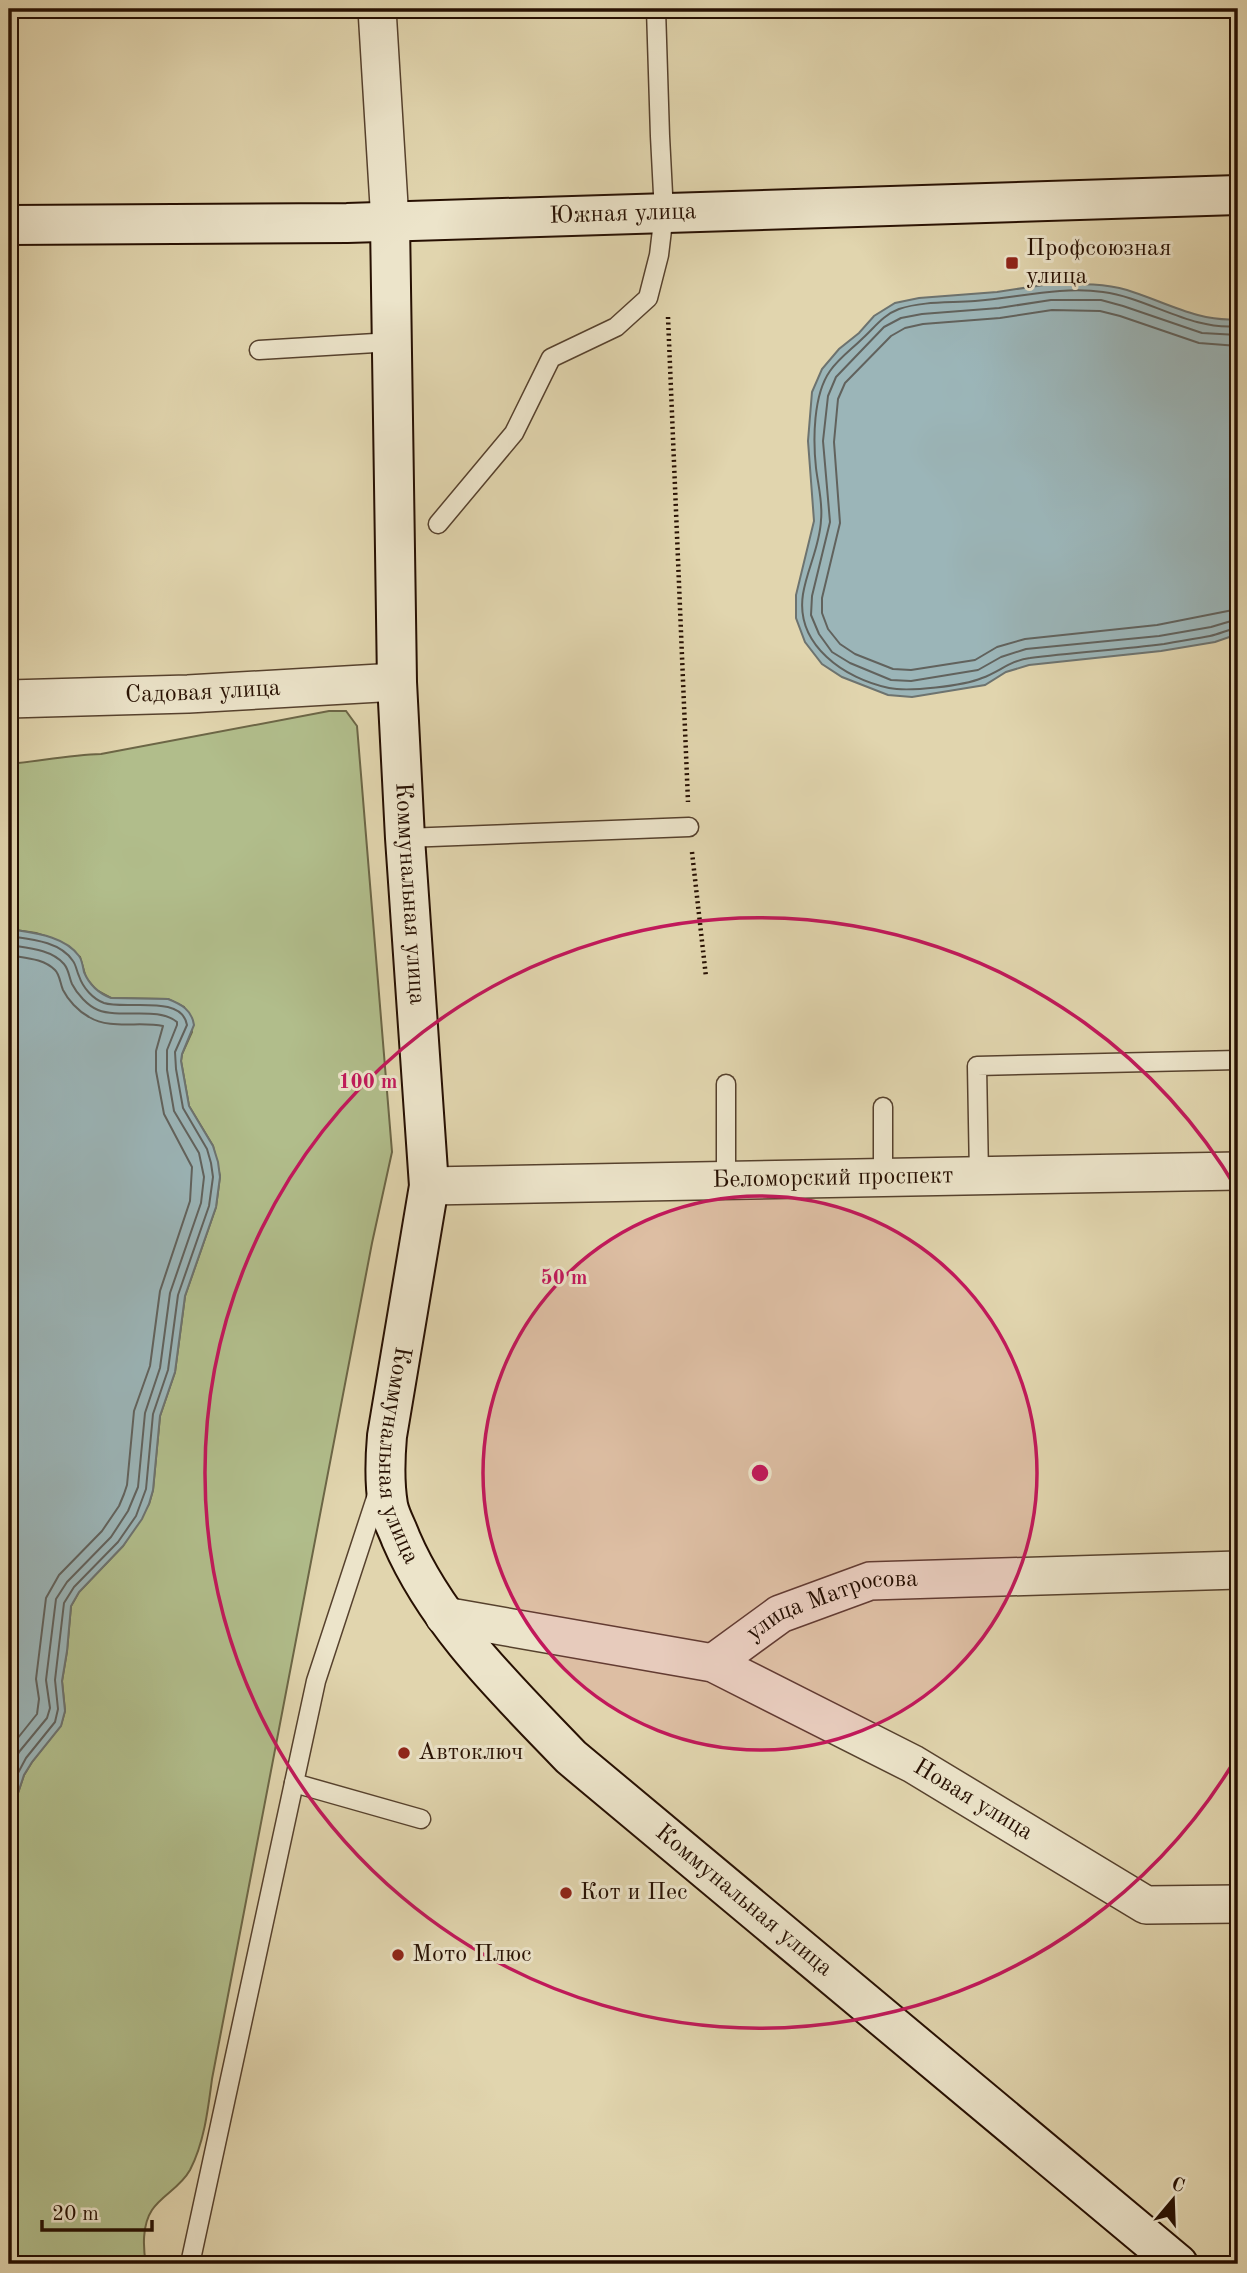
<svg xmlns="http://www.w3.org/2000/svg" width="1247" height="2273" font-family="'Old Standard TT',serif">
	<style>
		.green { fill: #b1bd8b; stroke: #6c6646; stroke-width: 2 }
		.water { fill: #9bb5b8; stroke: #6d736f; stroke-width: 2 }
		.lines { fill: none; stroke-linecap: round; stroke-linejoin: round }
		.shore { stroke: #61625d; stroke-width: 2 }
		.lane-casing { stroke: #56412d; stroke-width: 21 }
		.street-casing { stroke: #56412d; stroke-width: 40 }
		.secondary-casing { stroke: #271002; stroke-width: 42 }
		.path { stroke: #271002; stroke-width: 4.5; stroke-dasharray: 2 3.5; stroke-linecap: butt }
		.lane { stroke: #ece4ca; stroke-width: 18 }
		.street { stroke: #ece4ca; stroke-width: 37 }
		.secondary { stroke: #ece4ca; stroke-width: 38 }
		.ring { fill: none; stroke: #c2185b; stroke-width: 3.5 }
		.poi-dot { fill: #8f2418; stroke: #ece4ca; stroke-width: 2.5 }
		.labels { text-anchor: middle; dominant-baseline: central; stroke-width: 6; stroke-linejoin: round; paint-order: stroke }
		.street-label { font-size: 24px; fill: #271002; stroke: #ece4ca }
		.poi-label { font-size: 24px; fill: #271002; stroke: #ece4ca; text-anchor: start }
		.centre { fill: #c2185b; stroke: #ece4ca; stroke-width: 3.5 }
		.ring-label { font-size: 21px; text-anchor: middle; font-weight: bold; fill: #c2185b; stroke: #ece4ca; stroke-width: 6; stroke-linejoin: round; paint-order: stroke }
	</style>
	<rect width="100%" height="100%" fill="#e1d5ae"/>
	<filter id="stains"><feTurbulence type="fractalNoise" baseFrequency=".00286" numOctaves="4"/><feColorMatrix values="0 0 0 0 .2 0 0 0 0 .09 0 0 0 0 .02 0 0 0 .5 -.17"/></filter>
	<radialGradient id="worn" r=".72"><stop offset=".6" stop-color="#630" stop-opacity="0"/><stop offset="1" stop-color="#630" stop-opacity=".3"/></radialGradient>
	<path class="green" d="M329,711h17l11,15 35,426 -20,91 -160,836c-4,31 -8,64 -22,91 -10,18 -28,25 -38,40 -10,15 -9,38 -6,54h-137v-376l6,-7 3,-15 -6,-45 2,-16 10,-30 8,-13 29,-37 4,-14 -3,-30 5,-30 4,-45 8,-14 44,-46 26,-42 4,-14 7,-74 15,-44 10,-76 31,-89 4,-31 -7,-30 -24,-40 -8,-45 1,-7 10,-22 -8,-25 -16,-8 -57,-1 -15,-8 -10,-12 -6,-21 -29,-19 -15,-5 -27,-4v-165c31,-3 61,-9 92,-10z"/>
	<g class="water">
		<path d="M1050,284c26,0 52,-1 77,6 36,11 73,33 111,29v315l-23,8 -54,9 -132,14 -23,7 -21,13 -73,12 -24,-2 -46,-18 -20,-13 -17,-22 -9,-24v-23l18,-74 -6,-80 4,-49 10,-23 17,-20 20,-16 15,-17 21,-13 24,-5 78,-6z"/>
		<path d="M9,929c23,4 55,6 70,27 3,4 4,11 5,16 5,12 14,21 27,26l57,1c13,5 24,11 26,26l-12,29 -1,7 8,45 24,40 5,16 2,15 -4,30 -31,89 -10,76 -15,44 -7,74 -4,14 -7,15 -19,27 -44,46 -8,14 -4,45 -5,30 3,30 -4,15 -29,36 -8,13 -10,30 -2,16 6,30v15l-3,15 -6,7z"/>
	</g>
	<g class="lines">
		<g class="shore">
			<path d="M1238,326c-47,5 -89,-28 -135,-34 -43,-6 -86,6 -128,9 -25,2 -52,0 -76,8 -16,6 -24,18 -36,29 -11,11 -24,20 -33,33 -17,24 -17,69 -14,97 2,17 7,35 5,52 -1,26 -14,49 -18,74 -8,51 42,85 86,94 20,4 74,-2 93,-10 17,-6 29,-18 48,-20 44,-6 89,-8 134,-14 15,-3 31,-5 46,-8 10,-2 19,-7 28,-8"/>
			<path d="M1238,335l-36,-2 -79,-27 -22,-6h-50l-52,8 -77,6 -21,4 -17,9 -48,50 -8,19 -5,45 7,81 -18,74 -1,19 8,19 13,18 18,11 41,17 20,1 67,-11 23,-13 25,-8 133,-13 52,-9 27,-8"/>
			<path d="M1238,346l-39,-3 -79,-27 -20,-5 -48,-1 -52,8 -77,6 -18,4 -14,8 -46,47 -7,16 -4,43 6,81 -18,75v15l6,16 12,15 15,10 38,15 18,1 64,-10 22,-13 28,-8 132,-14 81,-16"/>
			<path d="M9,936c20,3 51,5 64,25 3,4 4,11 6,15 4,12 14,23 25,27 22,7 78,-9 83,22l-12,27 1,17 7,39 24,41 4,14 2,14 -4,29 -31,89 -10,75 -15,44 -7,75 -10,27 -18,26 -44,45 -10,16 -9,77 3,29 -3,13 -29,36 -8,15 -9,26"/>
			<path d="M9,945c18,3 42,4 55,19 5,6 5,13 8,20 5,10 16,22 26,26 23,9 60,-4 79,12v3l-10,25v20l7,41 25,42 5,24 -3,26 -31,90 -10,75 -15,45 -7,74 -10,24 -17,26 -44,45 -11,17 -10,81 4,28 -3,10 -28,34 -10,20"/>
			<path d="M9,955c15,3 34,3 46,15 5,5 5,13 8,20 5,10 15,21 26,27 21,13 51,4 74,9l-7,25v20l8,43 28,53 -2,34 -30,90 -10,75 -16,45 -7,74 -3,9 -5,12 -17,25 -43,44 -13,23 -10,81 3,20 -2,15 -28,35"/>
		</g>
		<defs>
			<g id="lane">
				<path d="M259,350l133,-8"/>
				<path d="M438,524l76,-91 37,-75 65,-31 32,-29 11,-43 5,-42 -4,-77 -4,-127"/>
				<path d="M405,838l284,-11"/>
				<path d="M726,1084v96"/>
				<path d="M979,1176l-2,-110 261,-6"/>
				<path d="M883,1178v-71"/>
				<path d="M294,1783l127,36"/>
				<path d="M190,2264l126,-583 62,-189"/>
			</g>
			<g id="street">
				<path d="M377,9l13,213"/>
				<path id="s1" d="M9,699l179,-5 209,-12"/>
				<path id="s2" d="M429,1186l809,-15"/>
				<path id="s3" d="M444,1616l269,47 200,101 233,141 92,-1"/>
				<path id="s4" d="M713,1663l67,-49 90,-33 368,-11"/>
			</g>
			<g id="secondary">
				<path id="s5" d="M390,222l7,460 8,156 24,348 -42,250c-2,23 -3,45 1,69 2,11 9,23 13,34 37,86 107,152 170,218l607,507"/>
				<path id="s6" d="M9,225l338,-2 891,-28"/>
			</g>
		</defs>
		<use href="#lane" class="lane-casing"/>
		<use href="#street" class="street-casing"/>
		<use href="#secondary" class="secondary-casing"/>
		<g class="path">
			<path d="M668,317l20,485"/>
			<path d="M692,852l14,125"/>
		</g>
		<use href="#lane" class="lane"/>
		<use href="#street" class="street"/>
		<use href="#secondary" class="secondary"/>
	</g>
	<circle cx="760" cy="1473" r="277" fill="#c2185b" fill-opacity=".12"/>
	<g class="ring">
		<circle cx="760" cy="1473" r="277"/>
		<path d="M1238 1755A555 555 0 1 1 1238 1191"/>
	</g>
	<g class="poi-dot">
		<rect x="1005" y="256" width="14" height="14" rx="3.5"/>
		<circle cx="404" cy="1753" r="7"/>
		<circle cx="566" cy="1893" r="7"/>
		<circle cx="398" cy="1955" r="7"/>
	</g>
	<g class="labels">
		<g class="street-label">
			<text stroke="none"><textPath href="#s6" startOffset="614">Южная улица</textPath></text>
			<text stroke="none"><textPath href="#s1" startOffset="194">Садовая улица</textPath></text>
			<text stroke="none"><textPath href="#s5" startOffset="672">Коммунальная улица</textPath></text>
			<text stroke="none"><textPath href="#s2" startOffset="404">Беломорский проспект</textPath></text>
			<text stroke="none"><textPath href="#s5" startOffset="1239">Коммунальная улица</textPath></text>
			<text stroke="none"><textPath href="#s4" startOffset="136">улица Матросова</textPath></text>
			<text stroke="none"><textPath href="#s3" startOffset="567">Новая улица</textPath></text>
			<text stroke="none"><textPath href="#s5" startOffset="1827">Коммунальная улица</textPath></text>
		</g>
		<g class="poi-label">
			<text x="1026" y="249">Профсоюзная<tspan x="1026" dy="28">улица</tspan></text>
			<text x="418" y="1753">Автоключ</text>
			<text x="580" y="1893">Кот и Пес</text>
			<text x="412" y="1955">Мото Плюс</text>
		</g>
	</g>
	<circle cx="760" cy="1473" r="10" class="centre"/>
	<g class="ring-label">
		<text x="368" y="1088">100 m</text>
		<text x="564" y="1284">50 m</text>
	</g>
	<rect width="1247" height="2273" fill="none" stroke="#e1d5ae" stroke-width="35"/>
	<rect x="10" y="10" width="1226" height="2252" fill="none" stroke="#271002" stroke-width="3.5"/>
	<rect x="18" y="18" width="1212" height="2238" fill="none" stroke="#271002" stroke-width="2"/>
	<g transform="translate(1173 2200) rotate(19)" stroke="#ece4ca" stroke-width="5" paint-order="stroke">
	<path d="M0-5L12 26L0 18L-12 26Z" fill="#271002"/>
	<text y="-10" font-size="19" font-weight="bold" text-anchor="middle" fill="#271002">С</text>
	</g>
	<path d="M42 2220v10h110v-10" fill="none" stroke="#271002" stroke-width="3.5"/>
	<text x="52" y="2220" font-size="21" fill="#271002" stroke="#ece4ca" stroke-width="5" paint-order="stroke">20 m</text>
	<rect width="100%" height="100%" filter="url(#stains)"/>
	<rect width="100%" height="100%" fill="url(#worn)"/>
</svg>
